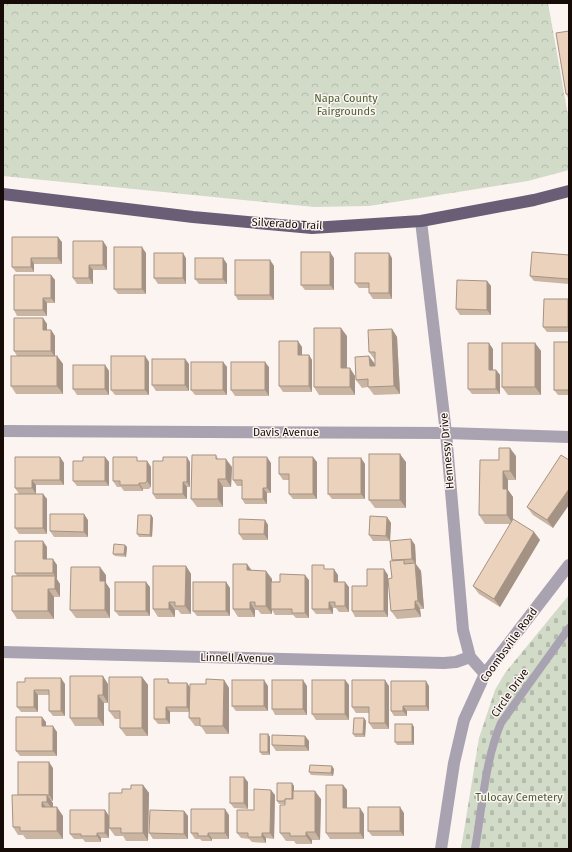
<svg xmlns="http://www.w3.org/2000/svg" width="572" height="852" font-family="'Fira Sans',sans-serif">
	<style>
		.cemetery { fill: url(#cemetery-stones) }
		.park { fill: url(#park-crowns) }
		.lines { fill: none; stroke-linecap: round; stroke-linejoin: round }
		.service { stroke: #a9a2b1; stroke-width: 8 }
		.minor { stroke: #a9a2b1; stroke-width: 12 }
		.tertiary { stroke: #a9a2b1; stroke-width: 12 }
		.primary { stroke: #695e76; stroke-width: 12 }
		.wall { fill: #cab5a2 }
		.shaded-wall { fill: #a49384 }
		.building { fill: #ebd2bc; stroke: #a49384 }
		.labels { text-anchor: middle; dominant-baseline: central; stroke-width: 3; stroke-linejoin: round; paint-order: stroke }
		.park-label { font-size: 11px; fill: #4b6034; stroke: #fcf4f1 }
		.street-label { font-size: 11px; fill: #160b06; stroke: #fcf4f1 }
	</style>
	<defs>
		<pattern id="cemetery-stones" width="16" height="16" patternUnits="userSpaceOnUse"><rect width="16" height="16" fill="#d1dbc8"/><path d="M2 7V4a2 2 0 0 1 4 0v3zM10 15v-3a2 2 0 0 1 4 0v3z" fill="#b3bbaa"/></pattern>
		<pattern id="park-crowns" width="20" height="18" patternUnits="userSpaceOnUse"><rect width="20" height="18" fill="#d1dbc8"/><path d="M2 6a3 3 0 1 1 6 0M12 15a3 3 0 1 1 6 0" fill="none" stroke="#b3bbaa"/></pattern>
	</defs>
	<rect width="100%" height="100%" fill="#fcf4f1"/>
	<path class="cemetery" d="M569,595v254h-108l18,-111 16,-48 10,-17z"/>
	<path class="park" d="M3,3h545l21,118v49l-41,11 -159,25 -55,1 -311,-31z"/>
	<g class="lines">
		<path class="service" d="M475,849c7,-40 10,-89 26,-126l68,-95"/>
		<g class="minor">
			<path d="M421,221l25,212 17,197 7,27 15,17"/>
			<path d="M3,431l443,2 123,4"/>
			<path d="M3,652l441,11 12,-1 14,-5"/>
		</g>
		<path class="tertiary" d="M441,849l13,-86 10,-43 21,-46 84,-109"/>
		<path class="primary" d="M3,194l190,23 119,11 109,-7 113,-21 35,-9"/>
	</g>
	<g class="wall">
		<path d="M569,31v68l-3,-5z"/>
		<path d="M62,242v22h-28v8h-18l-4,-5z"/>
		<path d="M107,247v23h-14v14h-16l-4,-6z"/>
		<path d="M146,253v41h-28l-4,-5z"/>
		<path d="M569,255v29l-35,-3 -4,-5z"/>
		<path d="M186,258v26h-28l-4,-6z"/>
		<path d="M223,258l4,6v20h-28l-4,-5z"/>
		<path d="M334,258v32h-29l-4,-5z"/>
		<path d="M392,258v41h-19l-4,-6v-5h-10l-4,-5z"/>
		<path d="M270,260l4,6v34h-36l-3,-5z"/>
		<path d="M51,275l4,5v23h-8v13h-30l-3,-6z"/>
		<path d="M487,281l4,5v29h-31l-4,-6z"/>
		<path d="M569,300v32h-22l-4,-5z"/>
		<path d="M43,318l4,6v6h4l4,6v20h2l6,8v30h-47l-5,-8 6,-30 -3,-5z"/>
		<path d="M392,329l5,8 3,57 -26,1 -6,-8 -6,1 -6,-8 13,-24 6,10v-6l-6,-8z"/>
		<path d="M347,336v32l8,8v19h-36l-5,-8z"/>
		<path d="M569,342v53h-11l-4,-5z"/>
		<path d="M535,343l6,8v44h-33l-6,-8z"/>
		<path d="M302,347v8h7l3,5v32h-29l-4,-6z"/>
		<path d="M493,349v21h3l4,5v19h-28l-4,-5z"/>
		<path d="M145,356l4,6v33h-34l-4,-5z"/>
		<path d="M185,359l4,5v27h-33l-4,-6z"/>
		<path d="M223,362l4,5v28h-32l-4,-5z"/>
		<path d="M105,365l4,6v24h-32l-4,-6z"/>
		<path d="M269,367v29h-34l-4,-6z"/>
		<path d="M216,455l2,4 14,8 -1,20h-8v20h-26l-6,-8z"/>
		<path d="M516,456v24h-8v10l5,7v23l21,12 6,8 -40,67 -21,-13 -6,-8 38,-62h-26l-6,-9 20,-55z"/>
		<path d="M60,457l4,6v22h-28v9h7l4,5v35h-28l-4,-6 4,-34 -4,-6z"/>
		<path d="M105,457l4,5v24h-32l-4,-5z"/>
		<path d="M361,458l4,6v35h-33l-4,-5z"/>
		<path d="M569,460l-16,68 -20,-13 -6,-8z"/>
		<path d="M140,461h7l4,6v20l-2,2h-6v2h-19l-3,-4h-4l-4,-6z"/>
		<path d="M190,462v25h-3v12h-31l-3,-5z"/>
		<path d="M317,462v37h-24l-4,-5v-14h-6l-4,-6z"/>
		<path d="M406,462v46h-31l-6,-8z"/>
		<path d="M271,463v30h-4v11h-22l-3,-5v-13h-5l-4,-6z"/>
		<path d="M151,515l2,3 -1,19h-13l-2,-3z"/>
		<path d="M387,517l4,6 -1,18h-17l-4,-6z"/>
		<path d="M88,520v17h-34l-4,-6z"/>
		<path d="M265,520l3,5v15h-25l-4,-6z"/>
		<path d="M411,539l4,6 1,19 5,7 3,38h-4l1,8 -24,2 -6,-8 1,-51z"/>
		<path d="M125,545l2,2 -1,10 -11,-1 -2,-2z"/>
		<path d="M47,547v12l10,6v14h-1l4,5v13h-6v22h-37l-5,-8 5,-35 -2,-3z"/>
		<path d="M186,566l5,8v40h-10l-3,-4h-3v7h-17l-5,-8z"/>
		<path d="M327,569l11,6v7l11,5v25h-10l-3,-4h-3v6h-17l-4,-5z"/>
		<path d="M251,571h15l6,8v3l37,-2v38h-13l-3,-3h-18l-3,-5v4h-11l-3,-4h-3v7h-17l-5,-8z"/>
		<path d="M106,575v8l4,6v29h-34l-6,-8z"/>
		<path d="M388,575v42h-33l-3,-6 15,-25z"/>
		<path d="M226,582l4,6v28h-33l-4,-5z"/>
		<path d="M150,587v29h-31l-4,-5z"/>
		<path d="M142,677l6,8v51h-22l-6,-8v-9h-5l-6,-8z"/>
		<path d="M168,679l2,4h17l3,4 34,-7 5,8v46h-23l-5,-8h-6l-6,-8v-6h-19v12h-12l-4,-5z"/>
		<path d="M345,680l4,5v35h-33l-4,-6z"/>
		<path d="M17,682l48,2v32h-12l-4,-5v-16h-11v17h-17l-4,-5z"/>
		<path d="M108,684v19h-4v23h-29l-5,-8z"/>
		<path d="M268,686v25h-32l-4,-5z"/>
		<path d="M307,686v29h-32l-3,-6z"/>
		<path d="M389,686v43h-16l-4,-6v-10h-13l-4,-6z"/>
		<path d="M429,686v25h-22v5h-13l-3,-5z"/>
		<path d="M364,718l2,3 -1,16h-10l-2,-3z"/>
		<path d="M46,722v4l11,6v24h-37l-4,-5z"/>
		<path d="M412,724l2,3v18h-17l-2,-3z"/>
		<path d="M268,734l2,3v18h-8l-2,-3z"/>
		<path d="M305,736l4,5v10h-33l-4,-6z"/>
		<path d="M53,768v33h-2l2,2v4l10,9v23h-37l-3,-4h-5l-5,-8 5,-32z"/>
		<path d="M334,769l-1,7 -22,-1 -2,-3z"/>
		<path d="M248,782v27l-14,-1 -4,-5z"/>
		<path d="M292,783l2,3v5l27,8 -1,41h-8v4h-16l-2,-3h-8l-6,-8 5,-29h-6l-2,-3z"/>
		<path d="M143,785l6,8 -1,48h-22l-3,-5h-8l-6,-8 13,-35z"/>
		<path d="M343,785l4,5v18l17,6v25h-34l-4,-6z"/>
		<path d="M275,795l-1,44 -8,-1v5l-14,-1 -3,-3 -8,-1 -4,-5 17,-23z"/>
		<path d="M105,810l4,6v22h-8v4h-16l-2,-3h-9l-4,-5z"/>
		<path d="M184,811l4,5v23h-35l-4,-6z"/>
		<path d="M404,813v23h-32l-4,-5z"/>
		<path d="M229,815v24h-17v2h-10l-2,-2h-5l-4,-6z"/>
	</g>
	<g class="shaded-wall">
		<path d="M58,237l4,5v22l-4,-6z"/>
		<path d="M103,241l4,6v23l-4,-5z"/>
		<path d="M142,247l4,6v41l-4,-5z"/>
		<path d="M330,252l4,6v32l-4,-5z"/>
		<path d="M183,253l3,5v26l-3,-6z"/>
		<path d="M389,253l3,5v41l-3,-6z"/>
		<path d="M31,258l3,6v8l-3,-5z"/>
		<path d="M223,258l4,6v20l-4,-5z"/>
		<path d="M270,260l4,6v34l-4,-5z"/>
		<path d="M89,265l4,5v14l-4,-6z"/>
		<path d="M51,275l4,5v23l-4,-5z"/>
		<path d="M487,281l4,5v29l-4,-5z"/>
		<path d="M43,298l4,5v13l-4,-6z"/>
		<path d="M568,299l1,1v28l-1,-1z"/>
		<path d="M43,318l4,6v12l-4,-6z"/>
		<path d="M341,328l6,8v40l-6,-8z"/>
		<path d="M392,329l5,8 3,57 -6,-8z"/>
		<path d="M51,330l4,6v21l-4,-6z"/>
		<path d="M298,341l4,6v13l-4,-5z"/>
		<path d="M489,343l4,6v26l-4,-5z"/>
		<path d="M535,343l6,8v44l-6,-8z"/>
		<path d="M309,355l3,5v32l-3,-6z"/>
		<path d="M57,356l6,8v30l-6,-8z"/>
		<path d="M145,356l4,6v33l-4,-5z"/>
		<path d="M369,356l6,8v10l-5,-8z"/>
		<path d="M185,359l4,5v27l-4,-6z"/>
		<path d="M223,362l4,5v28l-4,-5z"/>
		<path d="M265,362l4,5v29l-4,-6z"/>
		<path d="M105,365l4,6v24l-4,-6z"/>
		<path d="M350,368l5,8v19l-5,-8z"/>
		<path d="M496,370l4,5v19l-4,-5z"/>
		<path d="M510,448l6,8v24l-6,-9z"/>
		<path d="M400,454l6,8v46l-6,-8z"/>
		<path d="M60,457l4,6v22l-4,-5z"/>
		<path d="M105,457l4,5v24l-4,-5z"/>
		<path d="M187,457l3,5v25l-3,-5z"/>
		<path d="M267,457l4,6v30l-4,-5z"/>
		<path d="M313,457l4,5v37l-4,-5z"/>
		<path d="M361,458l4,6v35l-4,-5z"/>
		<path d="M226,459l6,8 -1,20 -5,-8z"/>
		<path d="M147,461l4,6v20l-4,-6z"/>
		<path d="M503,471l5,9v10l5,7v27l-6,-9 -4,-26z"/>
		<path d="M218,479l5,8v20l-5,-8z"/>
		<path d="M32,480l4,5v9l-4,-6z"/>
		<path d="M183,482l4,5v12l-4,-5z"/>
		<path d="M139,483l4,6v2l-4,-6z"/>
		<path d="M263,488l4,5v11l-4,-5z"/>
		<path d="M569,489v16l-16,23 -6,-8z"/>
		<path d="M43,494l4,5v35l-4,-6z"/>
		<path d="M84,514l4,6v17l-4,-5z"/>
		<path d="M151,515l2,3 -1,19 -2,-2z"/>
		<path d="M387,517l4,6 -1,18 -4,-5z"/>
		<path d="M265,520l3,5v15l-4,-6z"/>
		<path d="M534,532l6,8 -40,67 -6,-8z"/>
		<path d="M411,539l4,6 1,19 -4,-5z"/>
		<path d="M43,541l4,6v18l-4,-6z"/>
		<path d="M125,545l2,2 -1,10 -2,-3z"/>
		<path d="M53,559l4,6v14l-4,-6z"/>
		<path d="M415,563l6,8 3,38 -6,-8z"/>
		<path d="M247,564l6,8 -6,-2z"/>
		<path d="M186,566l5,8v40l-6,-8z"/>
		<path d="M100,567l6,8v8l4,6v29l-5,-8 -5,-29z"/>
		<path d="M334,569l4,6v12l-4,-5z"/>
		<path d="M384,569l4,6v42l-4,-6z"/>
		<path d="M266,571l6,8v30h-1l1,1v4l-6,-8z"/>
		<path d="M305,575l4,5v38l-4,-5z"/>
		<path d="M55,576l5,8v13l-5,-8z"/>
		<path d="M146,582l4,5v29l-4,-5z"/>
		<path d="M226,582l4,6v28l-4,-5z"/>
		<path d="M345,582l4,5v25l-4,-6z"/>
		<path d="M48,589l6,8v22l-6,-8z"/>
		<path d="M415,601l5,8 1,8 -6,-8z"/>
		<path d="M169,602l6,8v7l-6,-8z"/>
		<path d="M250,602l5,8v7l-5,-8z"/>
		<path d="M329,602l4,6v6l-4,-5z"/>
		<path d="M103,676l5,8v19l-5,-8z"/>
		<path d="M142,677l6,8v51l-6,-8z"/>
		<path d="M61,678l4,6v32l-4,-5z"/>
		<path d="M224,680l5,8v46l-6,-8z"/>
		<path d="M264,680l4,6v25l-4,-5z"/>
		<path d="M303,680l4,6v29l-4,-6z"/>
		<path d="M345,680l4,5v35l-4,-6z"/>
		<path d="M385,680l4,6v43l-4,-6z"/>
		<path d="M426,681l3,5v25l-3,-5z"/>
		<path d="M187,683l3,5v24l-3,-5z"/>
		<path d="M34,690l4,5v17l-4,-5z"/>
		<path d="M98,695l6,8v23l-6,-8z"/>
		<path d="M403,706l4,5v5l-4,-5z"/>
		<path d="M166,707l4,5v12l-4,-5z"/>
		<path d="M42,717l4,5v10l-4,-6z"/>
		<path d="M364,718l2,3 -1,16 -2,-3z"/>
		<path d="M412,724l2,3v18l-2,-3z"/>
		<path d="M53,726l4,6v24l-4,-5z"/>
		<path d="M268,734l2,3v18l-2,-3z"/>
		<path d="M305,736l4,5v10l-4,-5z"/>
		<path d="M49,762l4,6v33l-4,-6z"/>
		<path d="M332,766l2,3 -1,7 -2,-3z"/>
		<path d="M244,777l4,5v27l-4,-6z"/>
		<path d="M292,783l2,3v18l-2,-3z"/>
		<path d="M143,785l6,8 -1,48 -5,-8z"/>
		<path d="M343,785l4,5v24l-4,-6z"/>
		<path d="M271,790l4,5 -1,44 -4,-6z"/>
		<path d="M315,791l6,8 -1,41 -5,-8z"/>
		<path d="M47,795l6,8v7l-6,-8z"/>
		<path d="M42,802l6,8 -6,-3z"/>
		<path d="M57,807l6,9v23l-6,-8z"/>
		<path d="M400,807l4,6v23l-4,-5z"/>
		<path d="M360,808l4,6v25l-4,-6z"/>
		<path d="M225,809l4,6v24l-4,-6z"/>
		<path d="M105,810l4,6v22l-4,-5z"/>
		<path d="M184,811l4,5v23l-4,-5z"/>
		<path d="M306,832l6,8v4l-6,-8z"/>
		<path d="M97,833l4,5v4l-4,-6z"/>
		<path d="M208,833l4,6v2l-4,-5z"/>
		<path d="M262,833l4,5v5l-4,-6z"/>
	</g>
	<g class="building">
		<path d="M569,31v63h-3l-10,-61z"/>
		<path d="M12,237h46v21h-27v9h-19z"/>
		<path d="M73,241h30v24h-14v13h-16z"/>
		<rect x="114" y="247" width="28" height="42"/>
		<rect x="301" y="252" width="29" height="33"/>
		<path d="M532,252l37,3v24l-39,-3z"/>
		<rect x="154" y="253" width="29" height="25"/>
		<path d="M355,253h34v40h-20v-10h-14z"/>
		<rect x="195" y="258" width="28" height="21"/>
		<rect x="235" y="260" width="35" height="35"/>
		<path d="M14,275h37v23h-8v12h-29z"/>
		<path d="M457,280l30,1v29l-31,-1z"/>
		<path d="M544,299h24v28h-25z"/>
		<path d="M14,318h29v12h8v21h-37z"/>
		<path d="M314,328h27v40h9v19h-36z"/>
		<path d="M392,329l2,57 -26,1v-8l-12,1 -1,-23 14,-1 1,10h5v-14h-6l-1,-22z"/>
		<path d="M279,341h19v14h11v31h-30z"/>
		<rect x="554" y="342" width="15" height="48"/>
		<path d="M468,343h21v27h7v19h-28z"/>
		<rect x="502" y="343" width="33" height="44"/>
		<rect x="11" y="356" width="46" height="30"/>
		<rect x="111" y="356" width="34" height="34"/>
		<rect x="152" y="359" width="33" height="26"/>
		<rect x="191" y="362" width="32" height="28"/>
		<rect x="231" y="362" width="34" height="28"/>
		<rect x="73" y="365" width="32" height="24"/>
		<path d="M499,448h11v23h-7v18h4v26h-28l1,-55h19z"/>
		<rect x="369" y="454" width="31" height="46"/>
		<path d="M192,455h24v4h10v20h-8v20h-27z"/>
		<path d="M561,455l8,5v29l-22,31 -20,-13z"/>
		<path d="M15,457h45v23h-28v8h-17z"/>
		<path d="M83,457h22v24h-32v-20h10z"/>
		<path d="M113,457h24v4h10v20l-2,2h-6v2h-19v-4h-7z"/>
		<path d="M163,457h24v25h-4v12h-30v-33h10z"/>
		<path d="M233,457h34v31h-4v11h-21v-19h-9z"/>
		<path d="M279,457h34v37h-24v-20h-10z"/>
		<rect x="328" y="458" width="33" height="36"/>
		<rect x="15" y="494" width="28" height="34"/>
		<path d="M50,514h34v18l-34,-1z"/>
		<path d="M138,515h13l-1,20 -13,-1z"/>
		<path d="M370,516l17,1 -1,19 -17,-1z"/>
		<path d="M239,519l26,1 -1,14h-25z"/>
		<path d="M513,519l21,13 -40,67 -21,-13z"/>
		<path d="M411,539l1,20 -20,1 -2,-19z"/>
		<path d="M15,541h28v18h10v14h-38z"/>
		<path d="M114,544l11,1 -1,9h-11z"/>
		<path d="M404,560v4l11,-1 3,38h-3v8l-24,2 -3,-32 4,-1 -2,-17z"/>
		<path d="M233,564h14v6l19,1v35h-11v-4h-5v7h-17z"/>
		<path d="M312,565h12v4h10v13h11v24h-10v-4h-6v7h-17z"/>
		<path d="M153,566h33l-1,40h-10v-4h-6v7h-16z"/>
		<path d="M71,567h29v14h5v29h-35z"/>
		<path d="M367,569h17v42h-32v-25h15z"/>
		<path d="M280,574l25,1v38h-13v-4h-21v-27h9z"/>
		<path d="M12,576h43v13h-7v22h-36z"/>
		<rect x="115" y="582" width="31" height="29"/>
		<rect x="193" y="582" width="33" height="29"/>
		<path d="M70,676h33v19h-5v23h-28z"/>
		<path d="M109,677h33v51h-22v-17h-11z"/>
		<path d="M25,678h36v33h-12v-21h-15v17h-17v-25h8z"/>
		<path d="M154,679h14v4h19v24h-21v12h-12z"/>
		<path d="M206,679l18,1 -1,46h-23v-8h-11l1,-34h16z"/>
		<rect x="232" y="680" width="32" height="26"/>
		<rect x="272" y="680" width="31" height="29"/>
		<rect x="312" y="680" width="33" height="34"/>
		<path d="M352,680h33v43h-16v-16h-17z"/>
		<path d="M391,681h35v25h-23v5h-12z"/>
		<path d="M16,717h26v9h11v25h-37z"/>
		<path d="M354,718h10l-1,16h-10z"/>
		<rect x="395" y="724" width="17" height="18"/>
		<rect x="260" y="734" width="8" height="18"/>
		<path d="M272,735l33,1v10l-33,-1z"/>
		<rect x="18" y="762" width="31" height="33"/>
		<path d="M310,765l22,1 -1,7 -22,-1z"/>
		<rect x="230" y="777" width="14" height="26"/>
		<path d="M277,783h15v16h-7v2h-8z"/>
		<path d="M131,785h12v48h-22v-5h-12v-35h13v-4h9z"/>
		<path d="M326,785h17v23h17v25h-34z"/>
		<path d="M254,789l17,1 -1,43h-8v4h-14v-4h-11v-23h17z"/>
		<path d="M293,791h22v41h-9v4h-16v-3h-10v-28h5v-6h8z"/>
		<path d="M12,795h35v7h-5v5h15v24h-37v-4h-7z"/>
		<rect x="368" y="807" width="32" height="24"/>
		<path d="M191,809h34v24h-17v3h-10v-3h-7z"/>
		<path d="M70,810h35v23h-8v3h-16v-2h-11z"/>
		<path d="M150,810l34,1v23l-35,-1z"/>
	</g>
	<g class="labels">
		<g class="park-label">
			<text x="346" y="98">Napa County<tspan x="346" dy="13">Fairgrounds</tspan></text>
			<text x="519" y="797">Tulocay Cemetery</text>
		</g>
		<g class="street-label">
			<text transform="translate(287 224) rotate(3)">Silverado Trail</text>
			<text x="286" y="432">Davis Avenue</text>
			<text transform="translate(447 451) rotate(-95)">Hennessy Drive</text>
			<text transform="translate(509 645) rotate(-54)">Coombsville Road</text>
			<text transform="translate(237 658) rotate(1)">Linnell Avenue</text>
			<text transform="translate(510 693) rotate(-55)">Circle Drive</text>
		</g>
	</g>
	<rect width="572" height="852" fill="none" stroke="#160b06" stroke-width="8"/>
</svg>
